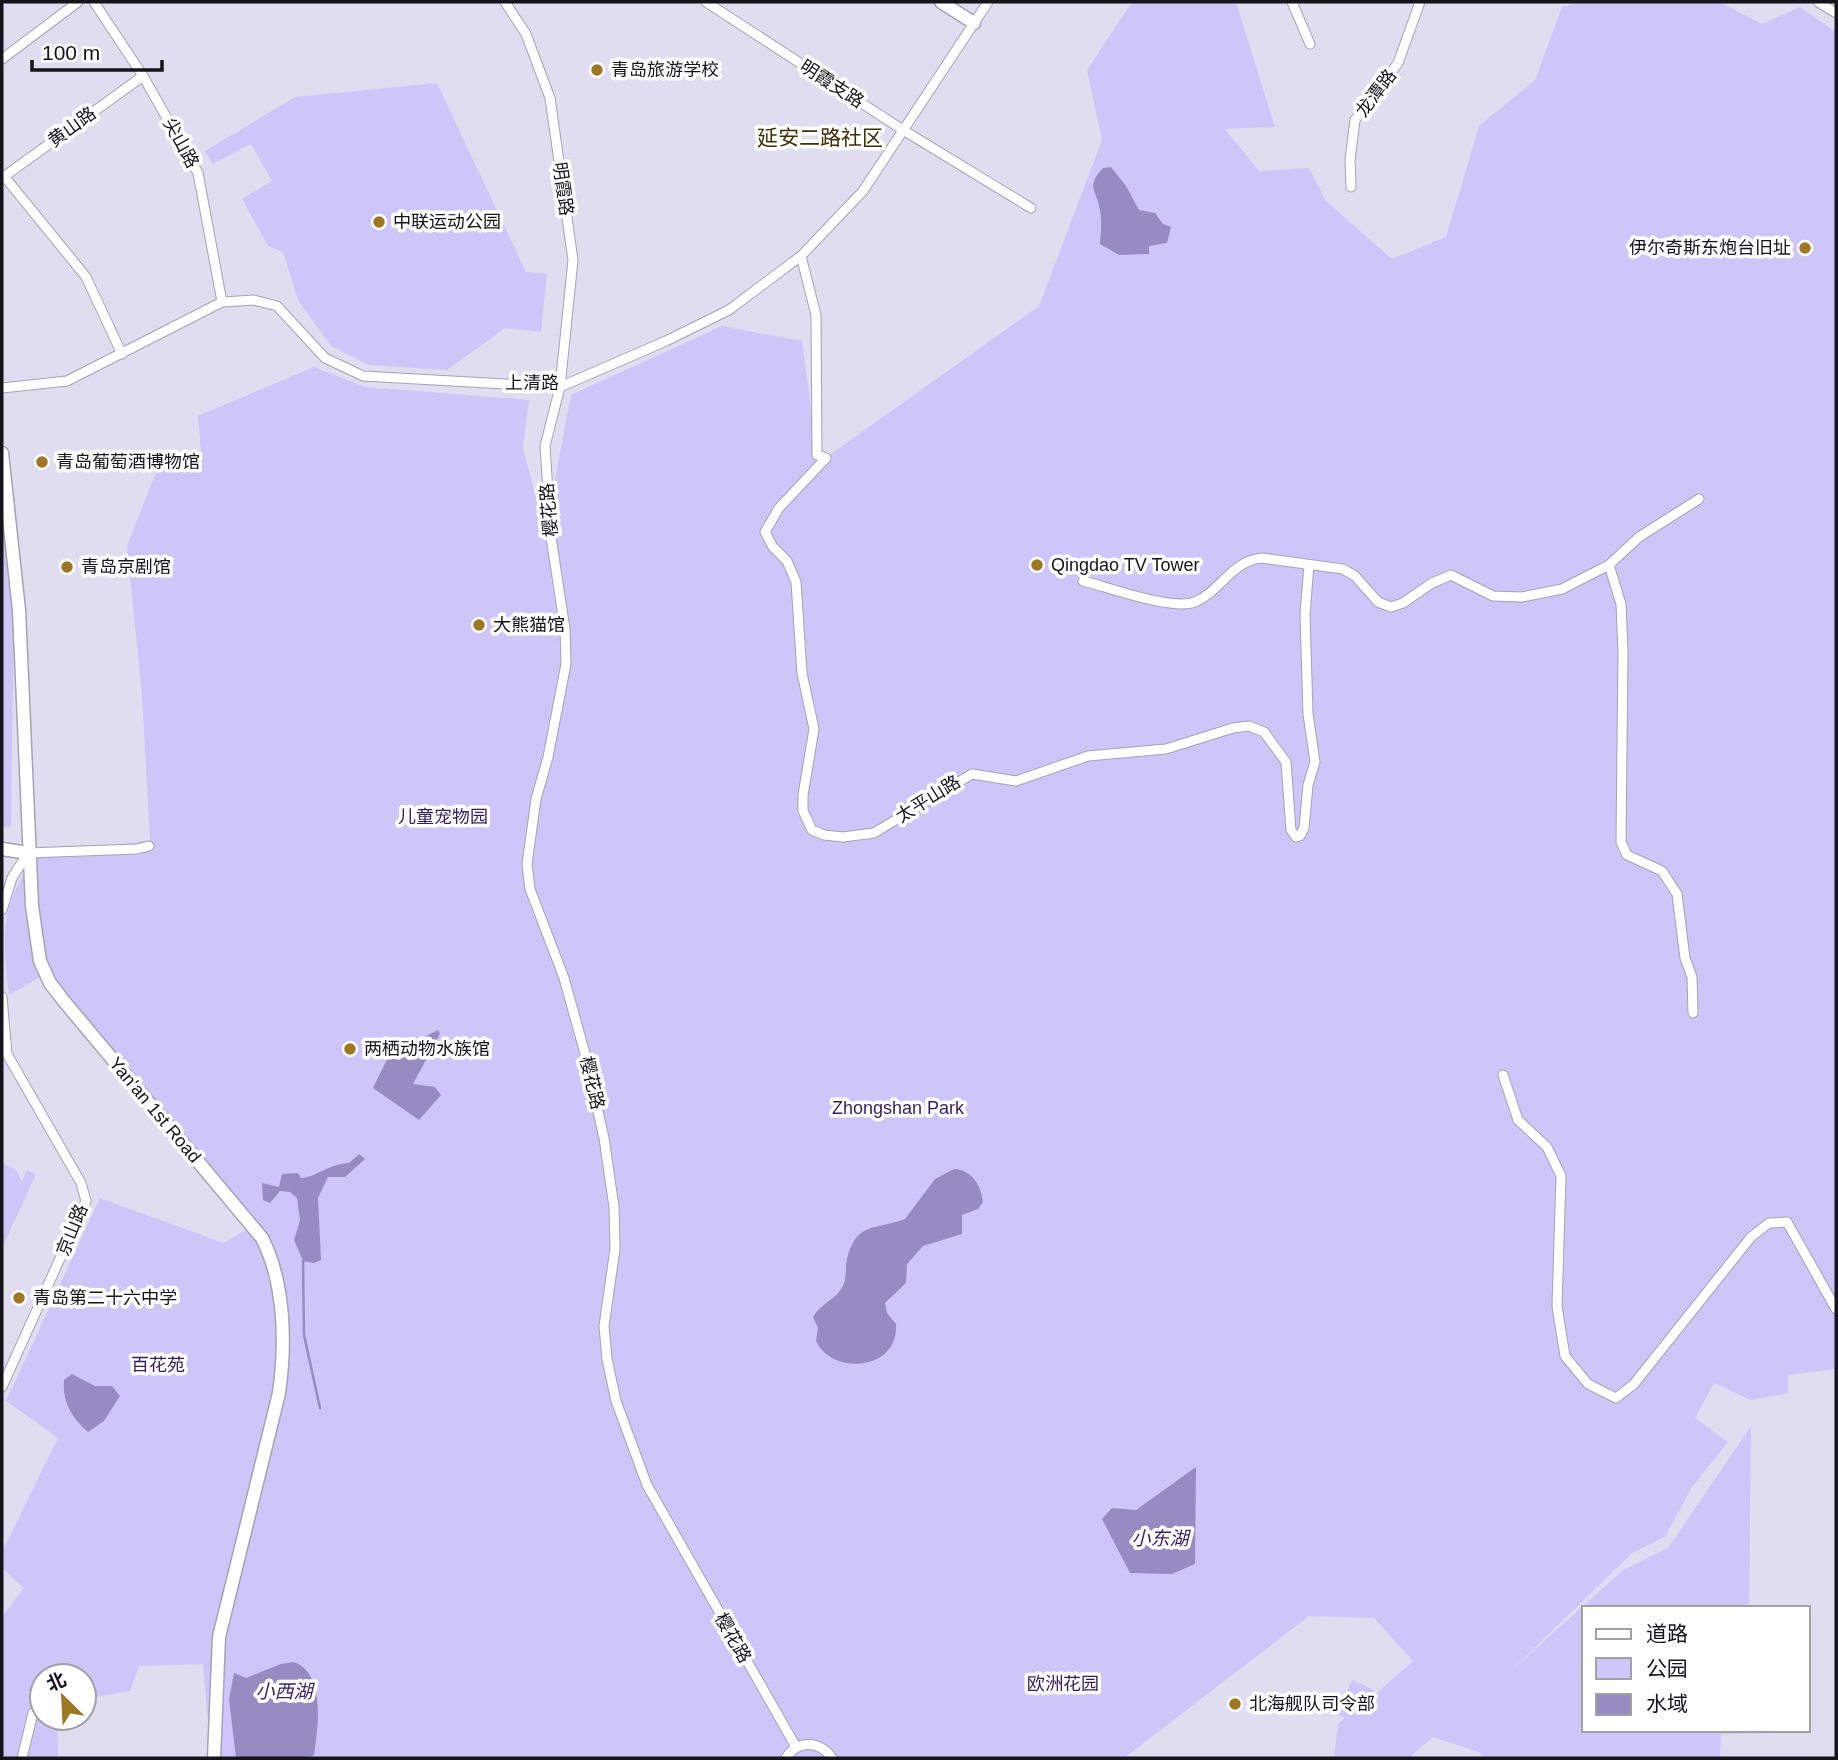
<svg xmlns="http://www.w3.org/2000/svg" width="1838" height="1760" font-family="Helvetica,'Noto Sans SC',sans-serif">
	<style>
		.green { fill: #cec6f9 }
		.water { fill: #968cc2 }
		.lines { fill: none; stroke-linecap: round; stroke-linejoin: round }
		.stream { stroke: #968cc2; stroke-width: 2.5 }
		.street-casing { stroke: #a5a2b4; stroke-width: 11 }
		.secondary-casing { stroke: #a5a2b4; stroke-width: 15 }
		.street { stroke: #fff; stroke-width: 9 }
		.secondary { stroke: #fff; stroke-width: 12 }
		.poi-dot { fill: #9e7724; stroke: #fff; stroke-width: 2.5 }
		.labels { text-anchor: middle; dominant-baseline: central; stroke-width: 7; stroke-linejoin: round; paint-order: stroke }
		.poi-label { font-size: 18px; fill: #15141a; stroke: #fff; text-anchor: start }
		.street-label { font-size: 18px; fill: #15141a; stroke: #fff }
		.park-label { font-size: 18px; fill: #321e5f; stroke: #fff }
		.water-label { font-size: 19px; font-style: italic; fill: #372466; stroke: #fff }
		.quarter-label { font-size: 21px; fill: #3f2d04; stroke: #fff }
	</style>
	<rect width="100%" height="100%" fill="#e0ddf1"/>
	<g class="green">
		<path d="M1132,2h104l39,125 -50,2 34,42 50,-3 17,33 66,58 54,-22 33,-111 56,-46 27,-73 20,-5h138l42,22 38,-17 36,25v1337l-48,6v18l-37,7 -37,-17 -19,35 33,24 -36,45 -27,50 -33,16 -122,119 113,-102 45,-22 83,-122 -2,182h-165v122h190v3l-53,1 -1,24h-236l-5,-6 -46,-15 -24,21h-75l4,-34 7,-6 -8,-4 15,-34 22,10 -2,7 41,-36 -39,-43 -65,-2 -185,142h-913l-8,-94 -64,2 -9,25 -46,8v-23h-42v42h15l1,40h-56v-141l22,-29 -22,-20v-16l56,-114 -52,-37 94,-203 124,45 26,-16 -205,-253 -36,21c-7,-57 -9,-89 25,-137l116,-18 -8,-145 -15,-149 33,-84 41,-10 -3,-36 116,-49 51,20 164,13 -6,48 22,84 26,-137 151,-69 80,15 16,122 221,-157 63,-166 -15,-70z"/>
		<path d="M437,83l89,189 21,2 -6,58 -36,-4 -58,42 -78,-5 -38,-19 -33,-46 -15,-48 -15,-6 -26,-47 30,-18 -21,-37 -38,20 -8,-13 90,-54z"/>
		<path d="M2,496l12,114 -3,217 -9,-1z"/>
		<path d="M2,1163l14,7 6,11 5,-11 9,4 -34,74z"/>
	</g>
	<g class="water">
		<path d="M1111,167l15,19 13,24 16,3 8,11 8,3 -4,16 -18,3v8l-30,1 -19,-11c1,-12 2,-22 0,-34 -3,-20 -15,-23 3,-42z"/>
		<path d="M438,1030l2,4 -27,50 22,3 6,8 -22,25 -46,-32 21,-43 13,1z"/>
		<path d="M359,1154l6,5 -20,18h-17l-10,21 3,62 -7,3 -11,-2 -9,-21 6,-20 -3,-22 -7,-6 -10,-1 -10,12 -7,-3 -1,-17 17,4 3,-13 16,-1 3,5c17,-1 26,-14 48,-15z"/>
		<path d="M954,1169c18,1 27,16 29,33l-5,7 -16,6v19l-39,12 -16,18 -1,19 -21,20 2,10 9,11c3,47 -64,52 -80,17l2,-13 -5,-11c7,-13 24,-18 30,-31 4,-8 2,-19 4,-27 9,-38 30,-29 58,-40l30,-40z"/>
		<path d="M72,1374l23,12h17l8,10 -16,25 -16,11c-15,-13 -26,-29 -24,-52z"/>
		<path d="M1196,1467l-1,97 -23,10 -42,-1 -28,-54 10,-11 24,2z"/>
		<path d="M294,1662c32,12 24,65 20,93l-7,3h-71l-7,-59 5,-26 12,5 35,-14z"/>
	</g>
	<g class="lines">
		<path class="stream" d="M303,1261l1,74 16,73"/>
		<defs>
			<g id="street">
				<path d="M94,2l49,74 55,97 24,129"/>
				<path d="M505,2l21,32 24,64 23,162 -13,127 -15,59 6,91 14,92 1,35 -18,93 -12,42 -9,65 3,25 34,89 20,72 20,88 10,69 1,42 -11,77 3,33 9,42 31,84 149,262"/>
				<path d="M706,2l197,128 128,78"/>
				<path d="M1292,2l18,42"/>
				<path d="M1818,2l18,11"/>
				<path d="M2,59l76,-57"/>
				<path d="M4,176l82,101 36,77"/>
				<path d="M2,178l141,-102"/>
				<path d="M1351,187l-1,-27 5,-40 43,-57 22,-61"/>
				<path d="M801,256l15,59 1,140 9,3 -47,50 -14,24 8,15 14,14 9,21 6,91 12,56 -11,66v16l9,19 12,5 19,2 31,-4 98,-59 44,7 72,-25 78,-7 67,-21 16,-2 15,6 22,30 5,68 5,7 4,-1 4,-8 4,-43 7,-23 -7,-48 -3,-100 4,-49"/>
				<path d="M2,388l65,-7 155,-79 32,-2 23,6 48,52 38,18 197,11 106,-46 63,-31 72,-54 62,-65 125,-189"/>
				<path d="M1609,565l12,39 2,48 -2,190 6,13 35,16 15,23 8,64 7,19 1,36"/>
				<path d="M1083,581c25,6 89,30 112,21 26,-11 36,-41 67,-44l81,11 12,7 23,26 13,5 12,-4 29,-20 19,-8 42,21 29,1 40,-8 47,-24 30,-28 60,-38"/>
				<path d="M2,910l10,-32 16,-25 109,-4 12,-3"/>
				<path d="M2,997l5,57 74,129 5,18 -84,186"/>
				<path d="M1503,1075l15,45 29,27 14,29 -4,130 8,50 23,28 28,14 18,-14 117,-147 18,-14 18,-1 49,87"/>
				<path d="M22,1758l11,-45 9,-7"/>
				<path d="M786,1758c12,-19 34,-17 46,0"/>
			</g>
			<g id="secondary">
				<path d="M941,2l33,21"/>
				<path d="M2,453l17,157 13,296 8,55 10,22 13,17 199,238c23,45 24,106 17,155l-60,244 -5,121"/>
				<path d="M2,849l26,4"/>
			</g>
		</defs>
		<use href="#street" class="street-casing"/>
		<use href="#secondary" class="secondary-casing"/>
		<use href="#street" class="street"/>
		<use href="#secondary" class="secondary"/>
	</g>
	<g class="poi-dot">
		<circle cx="597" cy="70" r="7"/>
		<circle cx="379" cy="222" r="7"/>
		<circle cx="1805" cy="248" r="7"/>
		<circle cx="42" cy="462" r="7"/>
		<circle cx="1037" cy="565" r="7"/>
		<circle cx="67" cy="567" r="7"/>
		<circle cx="479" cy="625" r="7"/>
		<circle cx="350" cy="1049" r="7"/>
		<circle cx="19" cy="1298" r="7"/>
		<circle cx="1235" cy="1704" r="7"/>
	</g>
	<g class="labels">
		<g class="poi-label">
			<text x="611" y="70">青岛旅游学校</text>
			<text x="393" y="222">中联运动公园</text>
			<text x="1791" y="248" text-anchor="end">伊尔奇斯东炮台旧址</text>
			<text x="56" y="462">青岛葡萄酒博物馆</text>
			<text x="1051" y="565">Qingdao TV Tower</text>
			<text x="81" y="567">青岛京剧馆</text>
			<text x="493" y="625">大熊猫馆</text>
			<text x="364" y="1049">两栖动物水族馆</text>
			<text x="33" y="1298">青岛第二十六中学</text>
			<text x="1249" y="1704">北海舰队司令部</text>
		</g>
		<g class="street-label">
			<text transform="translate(832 84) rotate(33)">明霞支路</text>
			<text transform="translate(1376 93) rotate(-53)">龙潭路</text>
			<text transform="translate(72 127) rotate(-36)">黄山路</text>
			<text transform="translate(181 143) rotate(61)">尖山路</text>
			<text transform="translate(563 189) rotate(82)">明霞路</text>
			<text x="532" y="383">上清路</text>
			<text transform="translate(549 510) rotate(-95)">樱花路</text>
			<text transform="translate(928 799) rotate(-32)">太平山路</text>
			<text transform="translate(592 1083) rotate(77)">樱花路</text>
			<text transform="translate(155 1110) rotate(50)">Yan'an 1st Road</text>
			<text transform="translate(72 1230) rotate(-68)">京山路</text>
			<text transform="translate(733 1638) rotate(60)">樱花路</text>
		</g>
		<g class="park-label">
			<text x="443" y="817">儿童宠物园</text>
			<text x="898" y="1108">Zhongshan Park</text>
			<text x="158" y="1365">百花苑</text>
			<text x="1063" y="1684">欧洲花园</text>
		</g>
		<g class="water-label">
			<text x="1160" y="1538">小东湖</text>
			<text x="284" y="1691">小西湖</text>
		</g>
		<g class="quarter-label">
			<text x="820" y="137">延安二路社区</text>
		</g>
	</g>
	<rect width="1838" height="1760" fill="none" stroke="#15141a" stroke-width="7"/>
	<rect x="1582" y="1606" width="228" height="126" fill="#ffffff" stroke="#a1a1a3" stroke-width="2"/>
	<rect x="1596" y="1629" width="35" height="10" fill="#ffffff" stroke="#a1a1a3" stroke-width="2"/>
	<text x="1646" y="1641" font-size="21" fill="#15141a">道路</text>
	<rect x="1596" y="1658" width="35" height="21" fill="#cec6f9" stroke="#a1a1a3" stroke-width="2"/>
	<text x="1646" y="1676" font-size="21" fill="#15141a">公园</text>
	<rect x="1596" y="1694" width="35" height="21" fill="#968cc2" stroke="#a1a1a3" stroke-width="2"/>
	<text x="1646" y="1711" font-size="21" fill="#15141a">水域</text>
	<g transform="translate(63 1697) rotate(336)"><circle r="33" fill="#ffffff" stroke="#a1a1a3" stroke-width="2"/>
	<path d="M0-5L12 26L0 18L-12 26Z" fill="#9e7724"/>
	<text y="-10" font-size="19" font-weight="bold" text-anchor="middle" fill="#15141a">北</text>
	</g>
	<path d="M32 60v10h130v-10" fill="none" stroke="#15141a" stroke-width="3.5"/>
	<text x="42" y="60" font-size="21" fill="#15141a" stroke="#ffffff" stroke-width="5" paint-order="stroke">100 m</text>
</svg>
